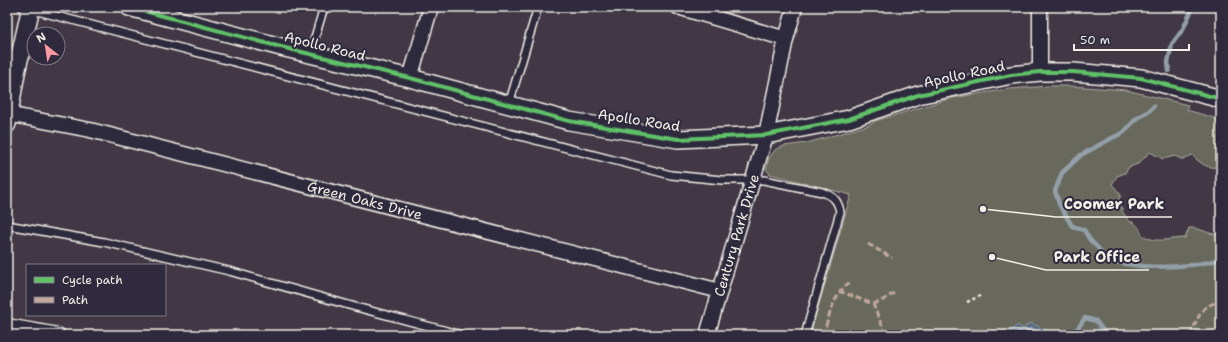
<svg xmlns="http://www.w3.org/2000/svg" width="1228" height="342" font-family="'Shantell Sans',sans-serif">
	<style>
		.green { fill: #67695b; stroke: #aeada2 }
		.water { fill: #53687f; stroke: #939fa9 }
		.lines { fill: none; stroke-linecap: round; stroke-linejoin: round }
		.shore { stroke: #b4babe; stroke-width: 1 }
		.stream { stroke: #939fa9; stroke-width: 4.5 }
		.service-casing { stroke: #f4f1e8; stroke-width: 10 }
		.minor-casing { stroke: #f4f1e8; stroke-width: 17 }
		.tertiary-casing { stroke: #f4f1e8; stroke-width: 20 }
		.path { stroke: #f4f1e8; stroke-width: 2.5; stroke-dasharray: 3 3; stroke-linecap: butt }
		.service { stroke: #2f2a3d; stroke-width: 7 }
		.minor { stroke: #2f2a3d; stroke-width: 14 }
		.tertiary { stroke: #2f2a3d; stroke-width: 17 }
		.quiet { stroke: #c3a89e; stroke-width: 3; stroke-dasharray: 6 3; stroke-linecap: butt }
		.cycleway-casing { stroke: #2f2a3d; stroke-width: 6 }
		.cycleway { stroke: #61c268; stroke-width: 4 }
		.labels { text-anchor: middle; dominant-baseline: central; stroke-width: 4; stroke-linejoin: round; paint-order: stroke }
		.street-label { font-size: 14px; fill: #f4f1e8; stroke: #2f2a3d }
		.leader { fill: none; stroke: #f4f1e8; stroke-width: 1.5 }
		.callout-dot { fill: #f4f1e8; stroke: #2f2a3d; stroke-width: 1.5 }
		.callout-label { font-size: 15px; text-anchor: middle; font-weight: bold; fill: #f4f1e8; stroke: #2f2a3d; stroke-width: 4; stroke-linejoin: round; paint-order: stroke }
	</style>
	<rect width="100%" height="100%" fill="#413745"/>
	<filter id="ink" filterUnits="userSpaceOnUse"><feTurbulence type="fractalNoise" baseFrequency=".025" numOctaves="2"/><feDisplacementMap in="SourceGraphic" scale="8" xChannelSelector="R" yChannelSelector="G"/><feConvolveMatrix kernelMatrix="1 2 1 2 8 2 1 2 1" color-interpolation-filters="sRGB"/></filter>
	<g filter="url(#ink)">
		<path class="green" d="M1050,86h21l55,4 62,15 -1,5 34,10v47c-14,2 -20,-3 -29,-12l-9,5 -8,-4 -12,3 -13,-7 -12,12 -9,3 -4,6 -8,3 -5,8 9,11 -4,8 5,5v3l7,10c13,4 9,11 15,15 12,8 28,2 41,2l4,-10c11,-1 21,8 32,6v101h-411l41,-140 -81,-21 -4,-5 3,-11 7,-9 8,-3 23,-3 45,-13 17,-5 6,-4 77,-23 57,-9z"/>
		<path class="water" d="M1030,323l28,12h-52l12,-10 5,4z"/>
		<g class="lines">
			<path class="shore" d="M1012,335l6,-4 6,1 7,-4 17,7"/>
			<g class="stream">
				<path d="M1169,71l-1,-9 4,-18 11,-15 10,-22"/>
				<path d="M1154,106l-6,6 -12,7 -13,14 -11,5 -31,17 -19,18 -7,18 4,13 13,22 12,4 6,10 8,8 8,12c9,2 18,4 28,5 24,4 63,1 87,-6"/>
				<path d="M1070,335l8,-7 7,-10 11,3 6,8v6"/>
			</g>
			<defs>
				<g id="service">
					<path d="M22,7l649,168 51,5h42l58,12c11,4 16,8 18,20l-35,123"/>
					<path d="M310,54l14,-47"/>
					<path d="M509,104l29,-97"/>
					<path d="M7,225l97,17 125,29 123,35 110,29"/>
				</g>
				<g id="minor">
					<path d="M678,7l108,32"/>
					<path d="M1040,72v-65"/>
					<path d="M410,78l21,-71"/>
					<path id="s1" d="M7,114l83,16 630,161"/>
					<path d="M7,326l51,9"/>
					<path id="s2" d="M707,335l59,-200 20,-96 9,-32"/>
				</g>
				<g id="tertiary">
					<path d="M129,7l152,40 129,31 159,43 109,18 88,-4 83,-16 69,-24 93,-20 29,-3h33l68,6 80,21"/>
					<path d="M7,124l9,-51 15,-66"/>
				</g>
			</defs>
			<use href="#service" class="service-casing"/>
			<use href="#minor" class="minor-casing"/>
			<use href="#tertiary" class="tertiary-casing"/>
			<path class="path" d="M967,302l13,-6"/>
			<use href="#service" class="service"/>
			<use href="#minor" class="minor"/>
			<use href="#tertiary" class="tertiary"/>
			<g class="quiet">
				<path d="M868,244l24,14"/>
				<path d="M839,291l34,13 13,31"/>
				<path d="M873,304l10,-4 11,-7"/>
				<path d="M823,335c6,-18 10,-40 26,-52"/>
				<path d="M1190,335c9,-16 9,-31 31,-33"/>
			</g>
			<defs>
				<path id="cycleway" d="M129,7l152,40 129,31 159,43 109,18 88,-4 83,-16 69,-24 93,-20 29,-3h33l68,6 80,21"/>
			</defs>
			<use href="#cycleway" class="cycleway-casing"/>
			<use href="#cycleway" class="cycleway"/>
		</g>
	</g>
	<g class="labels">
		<g class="street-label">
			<text transform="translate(325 46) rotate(14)">Apollo Road</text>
			<text transform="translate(964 74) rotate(-12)">Apollo Road</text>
			<text transform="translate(639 120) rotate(9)">Apollo Road</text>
			<text stroke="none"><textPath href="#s1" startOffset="368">Green Oaks Drive</textPath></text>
			<text stroke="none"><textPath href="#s2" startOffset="104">Century Park Drive</textPath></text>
		</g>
	</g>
	<path class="leader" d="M983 209L1056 217H1172M992 257L1046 270H1149"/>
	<g class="callout-dot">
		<circle cx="983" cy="209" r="4"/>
		<circle cx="992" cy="257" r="4"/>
	</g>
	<g class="callout-label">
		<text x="1114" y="209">Coomer Park</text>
		<text x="1097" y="262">Park Office</text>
	</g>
	<rect width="1228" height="342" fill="none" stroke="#2f2a3d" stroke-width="24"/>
	<rect x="12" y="12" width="1204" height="318" fill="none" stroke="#f4f1e8" stroke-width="1.5" filter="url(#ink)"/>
	<rect x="26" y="264" width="140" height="52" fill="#2f2a3d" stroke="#7e7a81"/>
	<rect x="34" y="277" width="20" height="6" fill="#61c268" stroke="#7e7a81"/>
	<text x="62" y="284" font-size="12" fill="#f4f1e8">Cycle path</text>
	<rect x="34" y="297" width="20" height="6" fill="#c3a89e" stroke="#7e7a81"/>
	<text x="62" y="304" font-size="12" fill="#f4f1e8">Path</text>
	<g transform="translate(46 46) rotate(330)"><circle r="19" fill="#2f2a3d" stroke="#7e7a81"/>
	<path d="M0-3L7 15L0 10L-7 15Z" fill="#ff9aa2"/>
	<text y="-6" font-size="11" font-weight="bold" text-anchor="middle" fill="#f4f1e8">N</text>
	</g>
	<path d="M1074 44v6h115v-6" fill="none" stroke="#f4f1e8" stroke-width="2"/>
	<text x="1080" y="44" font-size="12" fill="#f4f1e8" stroke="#2f2a3d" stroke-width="3" paint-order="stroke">50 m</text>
</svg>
